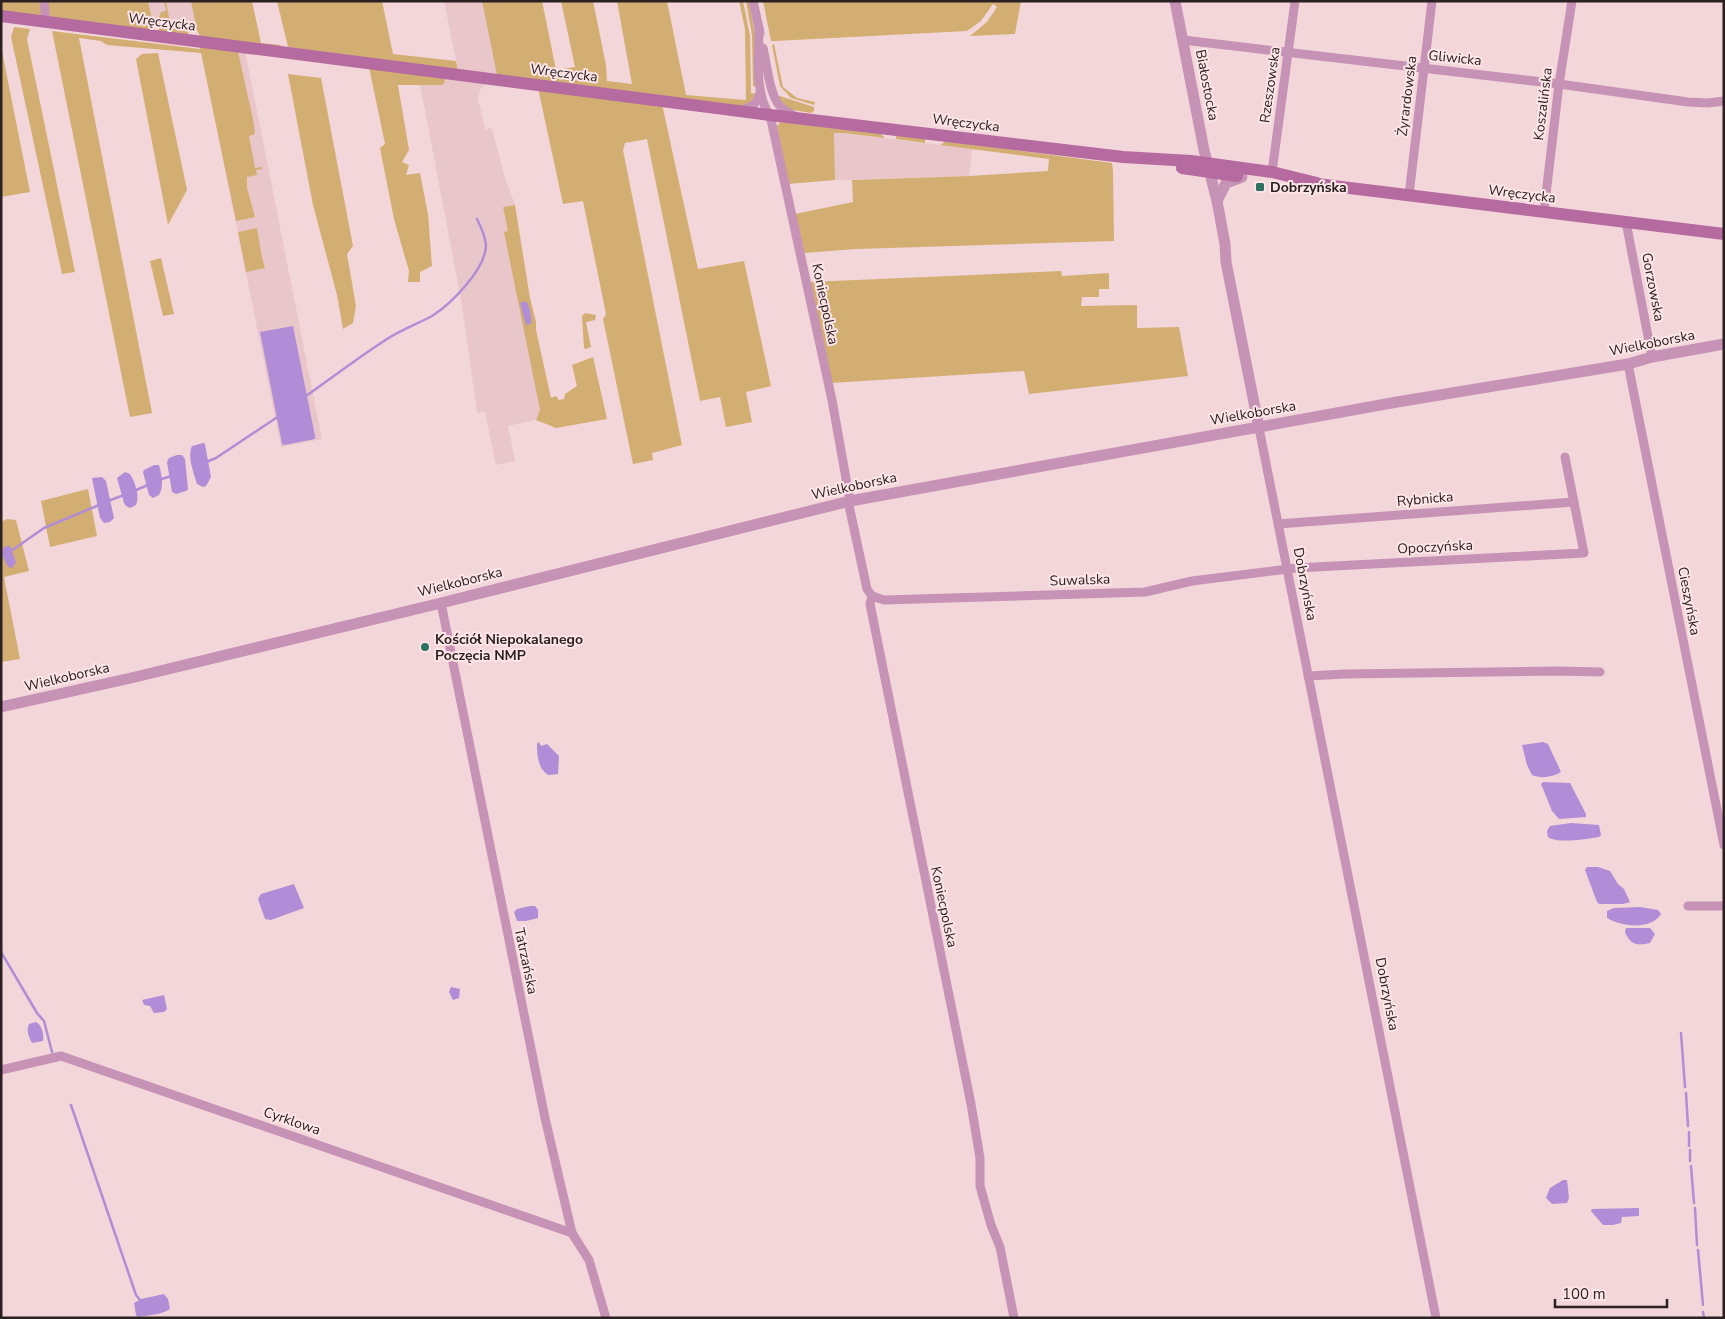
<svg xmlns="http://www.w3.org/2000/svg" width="1725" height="1319" font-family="'Nunito Sans',sans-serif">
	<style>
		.built { fill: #e9c6c9 }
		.green { fill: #d3ae73 }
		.water { fill: #b08dd6 }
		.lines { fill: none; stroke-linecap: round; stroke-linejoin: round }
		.stream { stroke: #b08dd6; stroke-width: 2.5 }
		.minor { stroke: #c692b5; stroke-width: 9 }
		.tertiary { stroke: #c692b5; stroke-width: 11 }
		.secondary { stroke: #b66ba0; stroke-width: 12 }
		.poi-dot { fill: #2c7061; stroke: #fce5e7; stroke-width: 2 }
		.labels { text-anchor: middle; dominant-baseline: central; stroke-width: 4; stroke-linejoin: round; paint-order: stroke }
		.street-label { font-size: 14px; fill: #2b2122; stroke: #fce5e7 }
		.poi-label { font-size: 14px; font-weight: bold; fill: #2b2122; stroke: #fce5e7; text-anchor: start }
	</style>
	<rect width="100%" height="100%" fill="#f3d6d9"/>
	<g class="built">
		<path d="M148,1h64l6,32 -49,-6 -11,-8 -6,-1z"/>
		<path d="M444,1h38l15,74 -39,-5z"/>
		<path d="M200,45l45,6 77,388 -41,8z"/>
		<path d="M444,77l44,6 -7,5 -3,11 8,32 3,-4 3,2 13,49 10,27 -12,2 5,24 -3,1 35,178 -4,10 -28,6 7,35 -19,4 -11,-53 -8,1 -15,-108 -42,-221 22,1z"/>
		<path d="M834,133h10l128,16 -3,27 -134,4z"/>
	</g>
	<g class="green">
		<path d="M1,1h42v11l-2,3 -40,-2z"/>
		<path d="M46,1h102l5,22 -1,9 -100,-15 -4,-4z"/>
		<path d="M164,1h2l4,22 20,3 1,3 -5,7 -27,-3 -1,-14 3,-7 5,-1z"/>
		<path d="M191,1h61l9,42 20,2 -2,2 -78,-9 -4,-8z"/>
		<path d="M277,1h105l11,53 63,7 2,9 -170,-23z"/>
		<path d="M482,1h60l14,69 19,-3 -14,-66h32l13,64 1,16 25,3 -15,-83h50l19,94 60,5 -1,-71 -6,-28h4l7,35 1,57 6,1v3l-12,10 -248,-32z"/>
		<path d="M746,1h3l6,34 2,53 -4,-2 -1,-51z"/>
		<path d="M763,1h258l-6,33 -45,2 17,-14 10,-15 -4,-3 -12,17 -14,10 -192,10h-4z"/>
		<path d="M14,27l16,2 -3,10 48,233 -13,2 -51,-237z"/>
		<path d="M52,31l148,18v-4l38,7 15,67 2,15 -6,2 6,32 7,-1v2l-6,1 1,5 -10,2v11l8,29 -19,4 -35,-168 -94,-8 -6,-4 -22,-3 73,375 -22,4z"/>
		<path d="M774,44l9,43 14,11 18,4 -1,3 -23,-7 -11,-12 -8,-41z"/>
		<path d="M1,46l29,146 -29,5z"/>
		<path d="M158,53l29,137 -19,35 -32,-166 6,-5z"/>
		<path d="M369,67l75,10 1,5 -3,3h-44l11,65 -7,12 7,3 -3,10 14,-2 8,41 4,52 -12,6v10h-12l1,-11 -15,-52 -14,-71 5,-4z"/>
		<path d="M288,74l33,4 32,168 -6,8 9,52 -3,17 -10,6 -6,-34 -24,-90z"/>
		<path d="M538,88l124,16 36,165 46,-8 27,125 -25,6 6,30 -26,5 -6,-30 -20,4 -53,-262 -22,4 -2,7 59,295 -30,8 1,7 -20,4 -30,-145 3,-5 -23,-113 -20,3z"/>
		<path d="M777,96h3l34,11v4l-3,2 -23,-4z"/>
		<path d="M781,121l99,12 5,5 -41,-5h-10l1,47 -47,4 -11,-58z"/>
		<path d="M896,135l29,3v5l-29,-4z"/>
		<path d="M946,141l166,22 1,8 1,70 -258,8 -52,4 -9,-39 58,-12 -1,-22 117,-4 79,-5 1,-12 -109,-14z"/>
		<path d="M515,205l15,93 6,24v8l15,68 5,-2 3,4 5,-1 1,-5 12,-8 -5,-21 21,-8 14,62 -51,9 -20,-8 4,-10 -36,-178 4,-1 -5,-24z"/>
		<path d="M257,228l5,30 3,10 -19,4 -8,-40z"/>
		<path d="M161,258l13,56 -11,2 -13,-55z"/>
		<path d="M1061,271l1,5 47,-3v16h-10v8h-17l-1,9 56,-1v23l42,-1 9,49 -159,18 -5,-23 -193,12 -21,-101z"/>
		<path d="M585,313l11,2 -1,5 -9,2 5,25 -5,2 -2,-1 -2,-32z"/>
		<path d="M88,489l9,47 -47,11 -9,-46z"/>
		<path d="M7,519l9,1 13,51 -25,6 16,82 -19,3v-140z"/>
	</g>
	<g class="water">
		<path d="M526,301c4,6 6,15 5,23l-5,1 -6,-22z"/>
		<path d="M293,326l22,110v3l-31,6 -2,-1 -22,-112z"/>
		<path d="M203,443l2,1 6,33 -5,9 -3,1 -6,-3c-3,-11 -10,-27 -5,-38z"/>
		<path d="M177,455h5l3,4 3,30 -2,2 -10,3 -4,-2 -5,-30 2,-4z"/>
		<path d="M154,465h5c3,10 5,22 0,30l-6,3 -4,-3 -6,-23 1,-2z"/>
		<path d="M125,472l5,2c5,8 10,22 6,31l-6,3 -4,-2 -2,-3 -7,-25z"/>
		<path d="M102,477l4,4 8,37 -4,4 -6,1 -4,-5 -8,-40z"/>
		<path d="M7,546h3l6,16 -4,6 -4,-1 -6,-12 1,-7z"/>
		<path d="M539,742l2,4 6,-2 12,12 -1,18 -10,1c-10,-7 -11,-19 -11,-31z"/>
		<path d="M1543,742l5,2 13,28c-8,5 -20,7 -29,3l-5,-10 -5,-20z"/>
		<path d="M1543,782l27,1 16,31v3l-27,2 -7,-8 -11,-27z"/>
		<path d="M1571,823l28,2 2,10 -2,2c-12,2 -42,7 -51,0l-1,-6 3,-5z"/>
		<path d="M1587,867h11l12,4 8,13 6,5 6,13 -7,2h-24l-2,-2 -12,-32z"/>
		<path d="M294,884l10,24 -33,12 -6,-1 -7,-20 3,-5z"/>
		<path d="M530,906h5l3,4v8l-12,3h-9l-3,-9 3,-3z"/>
		<path d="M1640,907l18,3 3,4c-10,16 -39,13 -54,4v-7l7,-3z"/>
		<path d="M1626,928h24l5,6 -5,9c-12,3 -20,2 -25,-11z"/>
		<path d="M451,987l9,2 -1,9 -6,2 -4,-8z"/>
		<path d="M164,995l3,14 -3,3 -10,1 -4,-7 -6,-1 -2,-5z"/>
		<path d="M36,1022c6,3 8,12 7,19l-11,2c-3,-5 -6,-13 -3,-19z"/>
		<path d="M1563,1180h4l2,18 -2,5 -15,1 -6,-6 4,-10z"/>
		<path d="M1639,1208v8l-17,1 -1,6 -8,2h-10l-12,-14 1,-2z"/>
		<path d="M164,1294l4,5 2,10c-9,6 -22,6 -32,8l-2,-2 -2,-12 7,-4z"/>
	</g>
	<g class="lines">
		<g class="stream">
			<path d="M306,396c27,-19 53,-39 81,-57 14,-9 30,-15 45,-23 19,-12 54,-47 54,-71 -1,-9 -5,-18 -9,-26"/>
			<path d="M206,462l10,-4 63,-42"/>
			<path d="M159,480l12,-4"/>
			<path d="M134,491l16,-7"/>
			<path d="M108,501l16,-6"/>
			<path d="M11,551l33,-23 55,-23"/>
			<path d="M1,952l36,61 7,8 8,31"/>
			<path d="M1681,1033l4,54"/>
			<path d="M1686,1093l2,33"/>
			<path d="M71,1105l65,190 5,6"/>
			<path d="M1689,1132v14"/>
			<path d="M1690,1150v11"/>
			<path d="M1691,1166l3,37"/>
			<path d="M1695,1208l2,37"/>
			<path d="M1698,1250l5,55"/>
			<path d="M1703,1312l1,6"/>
		</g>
		<g class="minor">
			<path d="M44,1l2,21"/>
			<path d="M753,1l7,32"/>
			<path d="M759,28c0,25 -5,67 11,87l62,285 18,101"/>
			<path d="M1183,40l376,44 129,18 20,1 16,-2"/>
			<path d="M763,48c4,16 6,44 16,57 4,5 11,8 16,11"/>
			<path d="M741,110c12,-3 16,-6 19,-18"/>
			<path d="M1272,172l23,-171"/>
			<path d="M1409,195l23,-194"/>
			<path d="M1544,211l15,-127 13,-83"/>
			<path d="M1626,222l26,135"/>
			<path d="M1628,364l96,481"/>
			<path d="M1259,428l177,890"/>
			<path d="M848,501l19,88 5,7 -2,8 101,500 9,54v28l11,39 9,22 14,71"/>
			<path d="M1278,524l296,-22"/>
			<path d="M872,596l12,4 261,-8 47,-11 104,-13 288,-15 -19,-96"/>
			<path d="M441,603l104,515 27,115 17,27 17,58"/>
			<path d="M1308,676l37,-2 211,-3 44,1"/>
			<path d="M1688,906h36"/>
			<path d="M1,1070l60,-14 511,177"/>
		</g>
		<g class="tertiary">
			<path d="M1175,1l29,149 13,51 8,43 1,18 33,166"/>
			<path d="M1217,201l9,-18 16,-6"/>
			<path d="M1,707l130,-29 310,-75 409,-102 547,-99 231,-38 24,-7 72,-13"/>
		</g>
		<g class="secondary">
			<path d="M1,16l769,99 353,42 68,4 81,11 45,11"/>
			<path d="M1182,168l55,8"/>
			<path d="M1309,183l415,51"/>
		</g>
	</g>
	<g class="poi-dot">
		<rect x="1255" y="182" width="10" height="10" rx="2.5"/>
		<circle cx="425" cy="647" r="5"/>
	</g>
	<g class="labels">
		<g class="street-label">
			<text transform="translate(162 22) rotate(7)">Wręczycka</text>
			<text transform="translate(1455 58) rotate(6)">Gliwicka</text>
			<text transform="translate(564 73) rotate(7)">Wręczycka</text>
			<text transform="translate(1207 85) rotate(79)">Białostocka</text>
			<text transform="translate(1270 85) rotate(-82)">Rzeszowska</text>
			<text transform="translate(1407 96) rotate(-83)">Żyrardowska</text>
			<text transform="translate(1543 104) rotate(-83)">Koszalińska</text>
			<text transform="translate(966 123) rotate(7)">Wręczycka</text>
			<text transform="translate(1522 194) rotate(7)">Wręczycka</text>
			<text transform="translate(1653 287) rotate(79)">Gorzowska</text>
			<text transform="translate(825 304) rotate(78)">Koniecpolska</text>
			<text transform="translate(1652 343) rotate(-11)">Wielkoborska</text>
			<text transform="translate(1253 413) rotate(-10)">Wielkoborska</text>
			<text transform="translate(854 486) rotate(-12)">Wielkoborska</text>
			<text transform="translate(1425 499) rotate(-5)">Rybnicka</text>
			<text transform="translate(1435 547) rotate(-3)">Opoczyńska</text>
			<text transform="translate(1080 580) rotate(-2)">Suwalska</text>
			<text transform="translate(460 582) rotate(-14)">Wielkoborska</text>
			<text transform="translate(1305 584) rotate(79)">Dobrzyńska</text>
			<text transform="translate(1689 601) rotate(79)">Cieszyńska</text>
			<text transform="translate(67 677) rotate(-13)">Wielkoborska</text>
			<text transform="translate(944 907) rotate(78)">Koniecpolska</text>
			<text transform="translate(526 961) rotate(78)">Tatrzańska</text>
			<text transform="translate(1387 994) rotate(79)">Dobrzyńska</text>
			<text transform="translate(292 1121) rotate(19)">Cyrklowa</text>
		</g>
		<g class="poi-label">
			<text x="1270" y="187">Dobrzyńska</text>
			<text x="435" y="639">Kościół Niepokalanego<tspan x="435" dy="16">Poczęcia NMP</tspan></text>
		</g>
	</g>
	<rect width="1725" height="1319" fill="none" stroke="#2b2122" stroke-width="5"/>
	<path d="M1555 1299v8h112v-8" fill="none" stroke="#2b2122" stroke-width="2.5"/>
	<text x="1562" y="1299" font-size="15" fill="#2b2122" stroke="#fce5e7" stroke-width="4" paint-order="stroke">100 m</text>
</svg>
